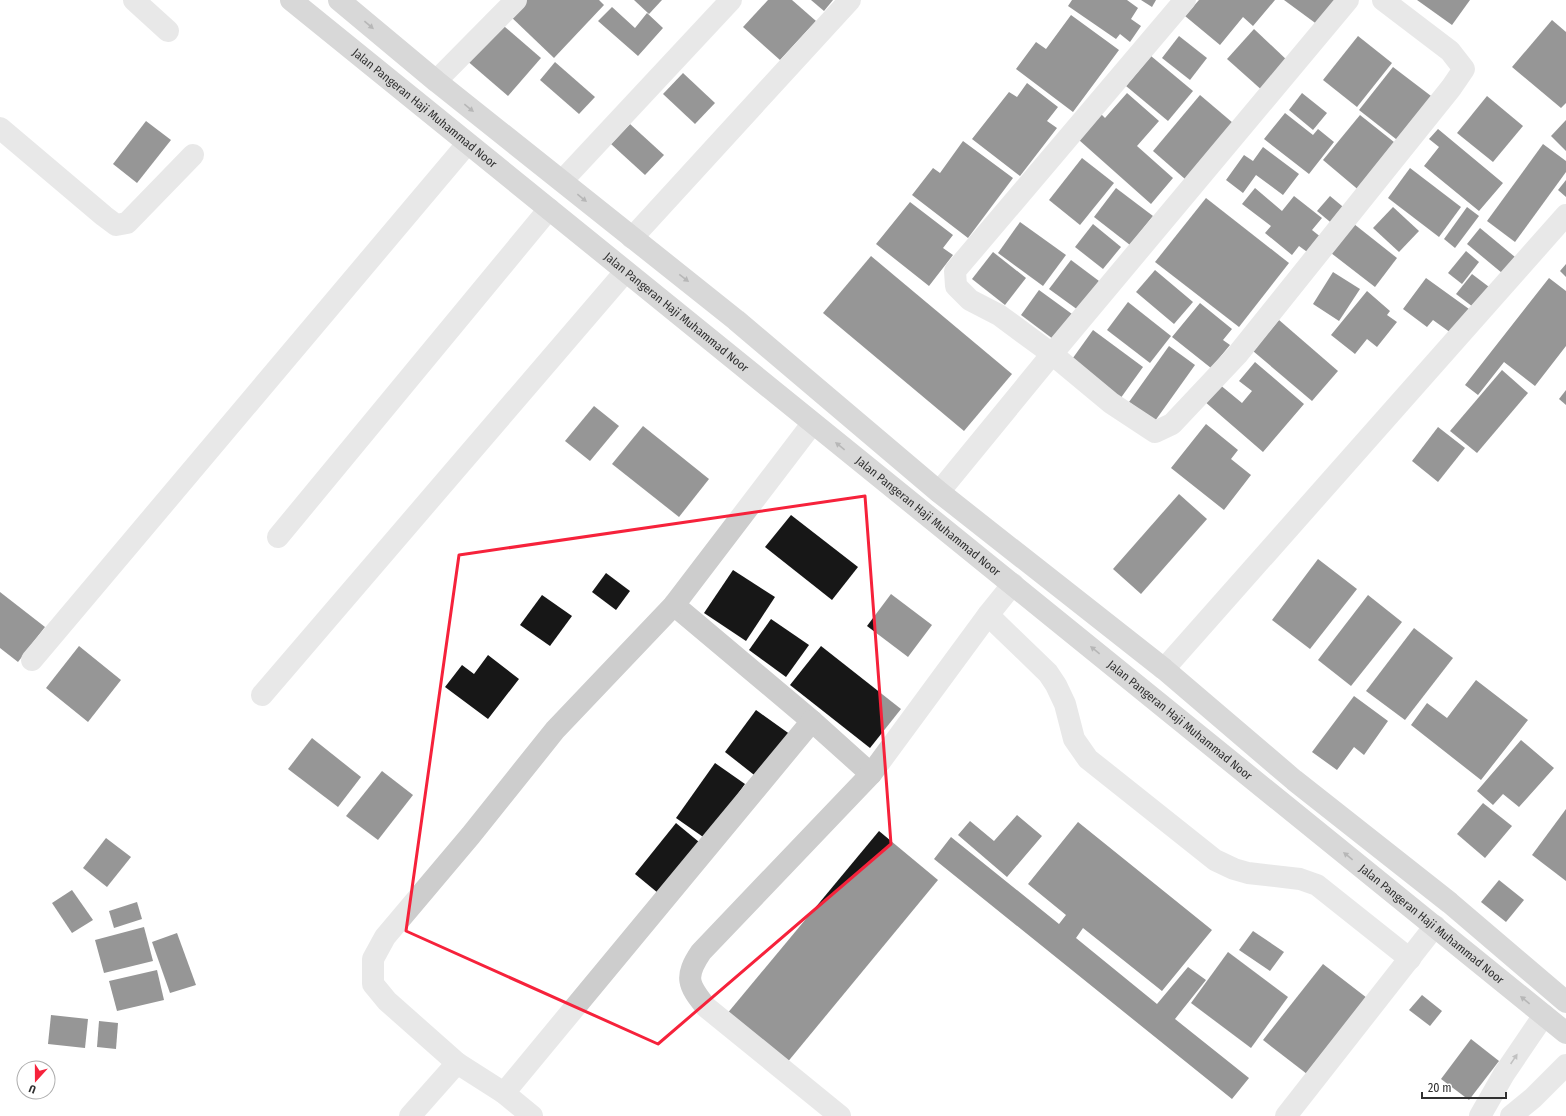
<svg xmlns="http://www.w3.org/2000/svg" width="1566" height="1116" font-family="'Fira Sans Condensed',sans-serif">
	<style>
		.building { fill: #171717 }
		.lines { fill: none; stroke-linecap: round; stroke-linejoin: round }
		.minor { stroke: #cdcdcd; stroke-width: 22 }
		.major { stroke: #a8a8a8; stroke-width: 22 }
		.oneway { fill: #606060 }
		.oneway2 { fill: #777 }
		.marked { fill: none; stroke: #f6223b; stroke-width: 3; stroke-linejoin: round }
		.labels { text-anchor: middle; dominant-baseline: central; stroke-width: 4; stroke-linejoin: round; paint-order: stroke }
		.street-label { font-size: 12px; fill: #303030; stroke: #fff }
	</style>
	<rect width="100%" height="100%" fill="#fff"/>
	<g class="building">
		<path d="M521,0h78l5,5 -50,53 -46,-44z"/>
		<path d="M634,0h28l-13,14z"/>
		<path d="M768,0h24l24,21 -36,39 -37,-33z"/>
		<path d="M811,0h22l-9,11z"/>
		<path d="M1072,0h55l11,8 -7,11 10,7 -11,16 -10,-8 -4,5 -48,-33z"/>
		<path d="M1141,0h15l-4,7z"/>
		<path d="M1199,0h76l-22,26 -10,-9 -23,28 -35,-29z"/>
		<path d="M1284,0h53l-19,25z"/>
		<path d="M1417,0h53l-18,25z"/>
		<path d="M612,7l23,21 12,-15 16,15 -25,28 -40,-35z"/>
		<path d="M1071,15l48,35 -46,62 -57,-43 20,-27 10,7z"/>
		<path d="M1552,20l14,12v71l-5,5 -49,-41z"/>
		<path d="M498,21l43,37 -33,38 -43,-37z"/>
		<path d="M1254,29l36,34 -26,29 -37,-33z"/>
		<path d="M1179,36l28,22 -17,22 -28,-22z"/>
		<path d="M1358,36l34,27 -35,44 -34,-27z"/>
		<path d="M1151,56l42,35 -25,30 -42,-35z"/>
		<path d="M555,62l40,35 -16,17 -39,-34z"/>
		<path d="M1393,67l42,32 -34,44 -42,-33z"/>
		<path d="M683,73l32,30 -20,21 -32,-30z"/>
		<path d="M1027,83l31,24 -11,14 10,7 -37,48 -48,-37 37,-47 8,5z"/>
		<path d="M1127,93l32,28 -22,25 36,32 -22,26 -72,-64 22,-26 4,4z"/>
		<path d="M1302,93l25,20 -14,17 -24,-20z"/>
		<path d="M1200,95l33,28 -48,56 -32,-28z"/>
		<path d="M1487,96l36,30 -30,36 -36,-29z"/>
		<path d="M1285,113l28,22 5,-6 16,13 -25,32 -45,-35z"/>
		<path d="M1360,115l39,31 -38,46 -38,-32z"/>
		<path d="M1566,120v31l-15,-15z"/>
		<path d="M146,121l25,19 -34,43 -24,-19z"/>
		<path d="M630,124l34,31 -19,20 -34,-31z"/>
		<path d="M1438,129l65,54 -24,28 -55,-45 15,-19 -10,-8z"/>
		<path d="M963,141l50,37 -45,60 -56,-43 21,-27 7,5z"/>
		<path d="M1543,144l23,17v11l-51,70 -28,-21z"/>
		<path d="M1263,147l36,27 -16,21 -27,-20 -13,18 -17,-13 18,-25 9,6z"/>
		<path d="M1082,158l32,25 -34,42 -31,-25z"/>
		<path d="M1410,168l51,39 -22,30 -51,-39z"/>
		<path d="M1566,180v17l-8,-7z"/>
		<path d="M1116,188l37,28 -23,29 -36,-28z"/>
		<path d="M1255,188l27,23 12,-15 28,22 -10,12 10,8 -12,16 -11,-8 -7,9 -27,-22 6,-7 -29,-22z"/>
		<path d="M1330,196l18,15 -13,15 -18,-15z"/>
		<path d="M1206,198l83,65 -50,64 -84,-65z"/>
		<path d="M910,202l43,33 -10,13 10,7 -24,31 -53,-42z"/>
		<path d="M1393,207l26,24 -20,21 -26,-24z"/>
		<path d="M1467,207l12,9 -24,32 -11,-9z"/>
		<path d="M1020,222l46,33 -23,31 -45,-33z"/>
		<path d="M1093,224l28,23 -18,22 -28,-22z"/>
		<path d="M1354,224l43,34 -22,29 -44,-34z"/>
		<path d="M1480,228l35,29 -13,16 -35,-29z"/>
		<path d="M1466,251l13,11 -17,22 -14,-11z"/>
		<path d="M993,252l33,26 -21,27 -33,-26z"/>
		<path d="M871,256l141,118 -48,57 -141,-118z"/>
		<path d="M1071,260l28,21 -21,29 -29,-21z"/>
		<path d="M1566,264v13l-6,-6z"/>
		<path d="M1155,270l38,32 -19,22 -38,-32z"/>
		<path d="M1333,272l27,17 -21,32 -26,-17z"/>
		<path d="M1472,274l21,16 -16,20 -21,-16z"/>
		<path d="M1426,278l43,31 -18,24 -18,-13 -6,7 -24,-18z"/>
		<path d="M1549,278l17,13v55l-31,40 -31,-24 -26,33 -13,-10z"/>
		<path d="M1039,290l33,24 -19,25 -32,-24z"/>
		<path d="M1367,291l23,20 -3,4 10,7 -20,25 -10,-8 -12,15 -24,-19z"/>
		<path d="M1128,302l43,34 -21,27 -43,-33z"/>
		<path d="M1200,303l32,26 -9,11 7,5 -19,23 -39,-31z"/>
		<path d="M1279,320l59,51 -26,30 -59,-50z"/>
		<path d="M1093,330l50,37 -23,32 -50,-37z"/>
		<path d="M1169,346l26,19 -40,56 -26,-19z"/>
		<path d="M1255,362l49,42 -41,48 -59,-51 15,-17 23,19 10,-12 -13,-10z"/>
		<path d="M1502,370l26,23 -51,60 -27,-22z"/>
		<path d="M1566,390v15l-7,-6z"/>
		<path d="M594,406l25,20 -29,35 -25,-20z"/>
		<path d="M1206,424l32,26 -7,9 20,16 -27,35 -53,-42z"/>
		<path d="M643,426l66,53 -30,38 -67,-53z"/>
		<path d="M1438,427l27,21 -27,34 -26,-21z"/>
		<path d="M1179,494l28,25 -66,75 -28,-25z"/>
		<path d="M791,515l67,52 -26,33 -67,-53z"/>
		<path d="M1318,559l39,30 -47,60 -38,-29z"/>
		<path d="M733,570l42,27 -29,44 -42,-28z"/>
		<path d="M606,573l24,18 -14,19 -24,-18z"/>
		<path d="M0,592l45,35 -27,35 -18,-14z"/>
		<path d="M891,594l41,31 -24,32 -41,-31z"/>
		<path d="M542,595l30,21 -22,30 -30,-21z"/>
		<path d="M1368,595l34,27 -51,64 -33,-26z"/>
		<path d="M771,619l38,26 -23,32 -37,-27z"/>
		<path d="M1414,628l39,30 -48,62 -39,-29z"/>
		<path d="M79,646l42,34 -33,42 -42,-34z"/>
		<path d="M821,646l80,63 -31,39 -80,-63z"/>
		<path d="M488,655l31,24 -31,40 -43,-32 17,-22 12,9z"/>
		<path d="M1476,680l52,40 -47,60 -70,-55 16,-22 20,15z"/>
		<path d="M1354,696l34,25 -24,34 -10,-8 -17,23 -25,-18z"/>
		<path d="M756,710l35,25 -33,43 -33,-26z"/>
		<path d="M312,738l49,39 -23,30 -50,-38z"/>
		<path d="M1521,740l33,28 -35,39 -16,-13 -10,11 -16,-14z"/>
		<path d="M715,763l30,21 -39,55 -30,-21z"/>
		<path d="M382,771l31,24 -35,45 -32,-24z"/>
		<path d="M1483,803l29,23 -27,32 -28,-24z"/>
		<path d="M1566,809v72l-34,-26z"/>
		<path d="M1017,815l25,21 -35,41 -49,-42 12,-14 24,20z"/>
		<path d="M1078,822l134,108 -50,61 -79,-63 -7,10 81,66 31,-37 18,13 -31,39 74,59 -17,21 -298,-240 17,-22 108,87 7,-9 -38,-31z"/>
		<path d="M676,823l23,19 -41,51 -23,-19z"/>
		<path d="M879,831l59,49 -152,184 -60,-49z"/>
		<path d="M106,838l25,19 -24,30 -24,-19z"/>
		<path d="M1499,880l25,20 -18,22 -25,-20z"/>
		<path d="M72,890l21,30 -21,13 -20,-30z"/>
		<path d="M137,902l5,17 -28,9 -5,-17z"/>
		<path d="M144,927l9,34 -49,12 -9,-33z"/>
		<path d="M1253,931l31,21 -14,19 -31,-21z"/>
		<path d="M177,933l19,52 -26,8 -18,-51z"/>
		<path d="M1228,952l60,45 -37,51 -60,-45z"/>
		<path d="M1323,964l44,34 -60,76 -44,-34z"/>
		<path d="M157,970l7,30 -47,11 -8,-30z"/>
		<path d="M1422,995l20,16 -12,15 -21,-16z"/>
		<path d="M51,1015l37,4 -3,29 -37,-4z"/>
		<path d="M99,1021l19,2 -2,26 -19,-2z"/>
		<path d="M1471,1039l28,22 -30,39 -28,-21z"/>
	</g>
	<g class="lines">
		<g class="minor">
			<path d="M134,0l34,31"/>
			<path d="M1185,0l-230,271 1,15 14,14 29,15 53,39 59,49 44,29 17,-8 65,-69 214,-267 13,-19 -14,-18 -67,-51"/>
			<path d="M436,81l80,-81"/>
			<path d="M0,128l104,88 12,9 11,-2 66,-68"/>
			<path d="M562,181l169,-181"/>
			<path d="M632,238l218,-238"/>
			<path d="M939,492l113,-138 296,-354"/>
			<path d="M278,537l271,-328"/>
			<path d="M674,605l138,116 59,53"/>
			<path d="M988,615l60,58 8,12 9,19 9,35 14,20 127,101 19,9 14,4 52,6 17,6 93,74"/>
			<path d="M32,660l435,-516"/>
			<path d="M1164,669l402,-454"/>
			<path d="M262,695l363,-423"/>
			<path d="M504,1093l308,-372"/>
			<path d="M410,1116l47,-53"/>
			<path d="M532,1116l-28,-23 -47,-30 -70,-62 -14,-17v-25l12,-22 86,-102 84,-105 119,-125 138,-181"/>
			<path d="M840,1116l-134,-109c-18,-22 -22,-30 -5,-55l170,-178 117,-159 25,-31"/>
			<path d="M1286,1116l149,-190"/>
			<path d="M1480,1116l24,-42 40,-59"/>
			<path d="M1511,1116l22,-18 33,-33"/>
		</g>
		<g class="major">
			<path id="s1" d="M291,0l1275,1033"/>
			<path d="M339,0l97,81 300,239 203,172 225,177 130,111 156,123 116,99"/>
		</g>
	</g>
	<defs><path id="oneway-solid" d="M-6-.8H1V-3.2L6.5 0L1 3.2V.8H-6Z"/></defs>
	<g class="oneway">
		<use href="#oneway-solid" transform="translate(369 25) rotate(40)"/>
		<use href="#oneway-solid" transform="translate(469 108) rotate(39)"/>
		<use href="#oneway-solid" transform="translate(582 198) rotate(39)"/>
		<use href="#oneway-solid" transform="translate(684 278) rotate(38)"/>
		<use href="#oneway-solid" transform="translate(840 446) rotate(-141)"/>
		<use href="#oneway-solid" transform="translate(1095 650) rotate(-141)"/>
		<use href="#oneway-solid" transform="translate(1348 856) rotate(-141)"/>
		<use href="#oneway-solid" transform="translate(1525 1000) rotate(-141)"/>
	</g>
	<use class="oneway2" href="#oneway-solid" transform="translate(1514 1059) rotate(-56)"/>
	<path d="M0 0H1566V1116H0ZM865,496l26,348 -233,200 -252,-113 53,-376z" fill="#fff" fill-opacity=".55" fill-rule="evenodd"/>
	<path class="marked" d="M865,496l26,348 -233,200 -252,-113 53,-376z"/>
	<g class="labels">
		<g class="street-label">
			<text stroke="none"><textPath href="#s1" startOffset="172">Jalan Pangeran Haji Muhammad Noor</textPath></text>
			<text stroke="none"><textPath href="#s1" startOffset="496">Jalan Pangeran Haji Muhammad Noor</textPath></text>
			<text stroke="none"><textPath href="#s1" startOffset="820">Jalan Pangeran Haji Muhammad Noor</textPath></text>
			<text stroke="none"><textPath href="#s1" startOffset="1144">Jalan Pangeran Haji Muhammad Noor</textPath></text>
			<text stroke="none"><textPath href="#s1" startOffset="1468">Jalan Pangeran Haji Muhammad Noor</textPath></text>
		</g>
	</g>
	<g transform="translate(36 1080) rotate(201)"><circle r="19" fill="#ffffff" stroke="#acacac"/>
	<path d="M0-3L7 15L0 10L-7 15Z" fill="#f6223b"/>
	<text y="-6" font-size="11" font-weight="bold" text-anchor="middle" fill="#303030">U</text>
	</g>
	<path d="M1422 1092v6h84v-6" fill="none" stroke="#303030" stroke-width="2"/>
	<text x="1428" y="1092" font-size="12" fill="#303030" stroke="#ffffff" stroke-width="3" paint-order="stroke">20 m</text>
</svg>
